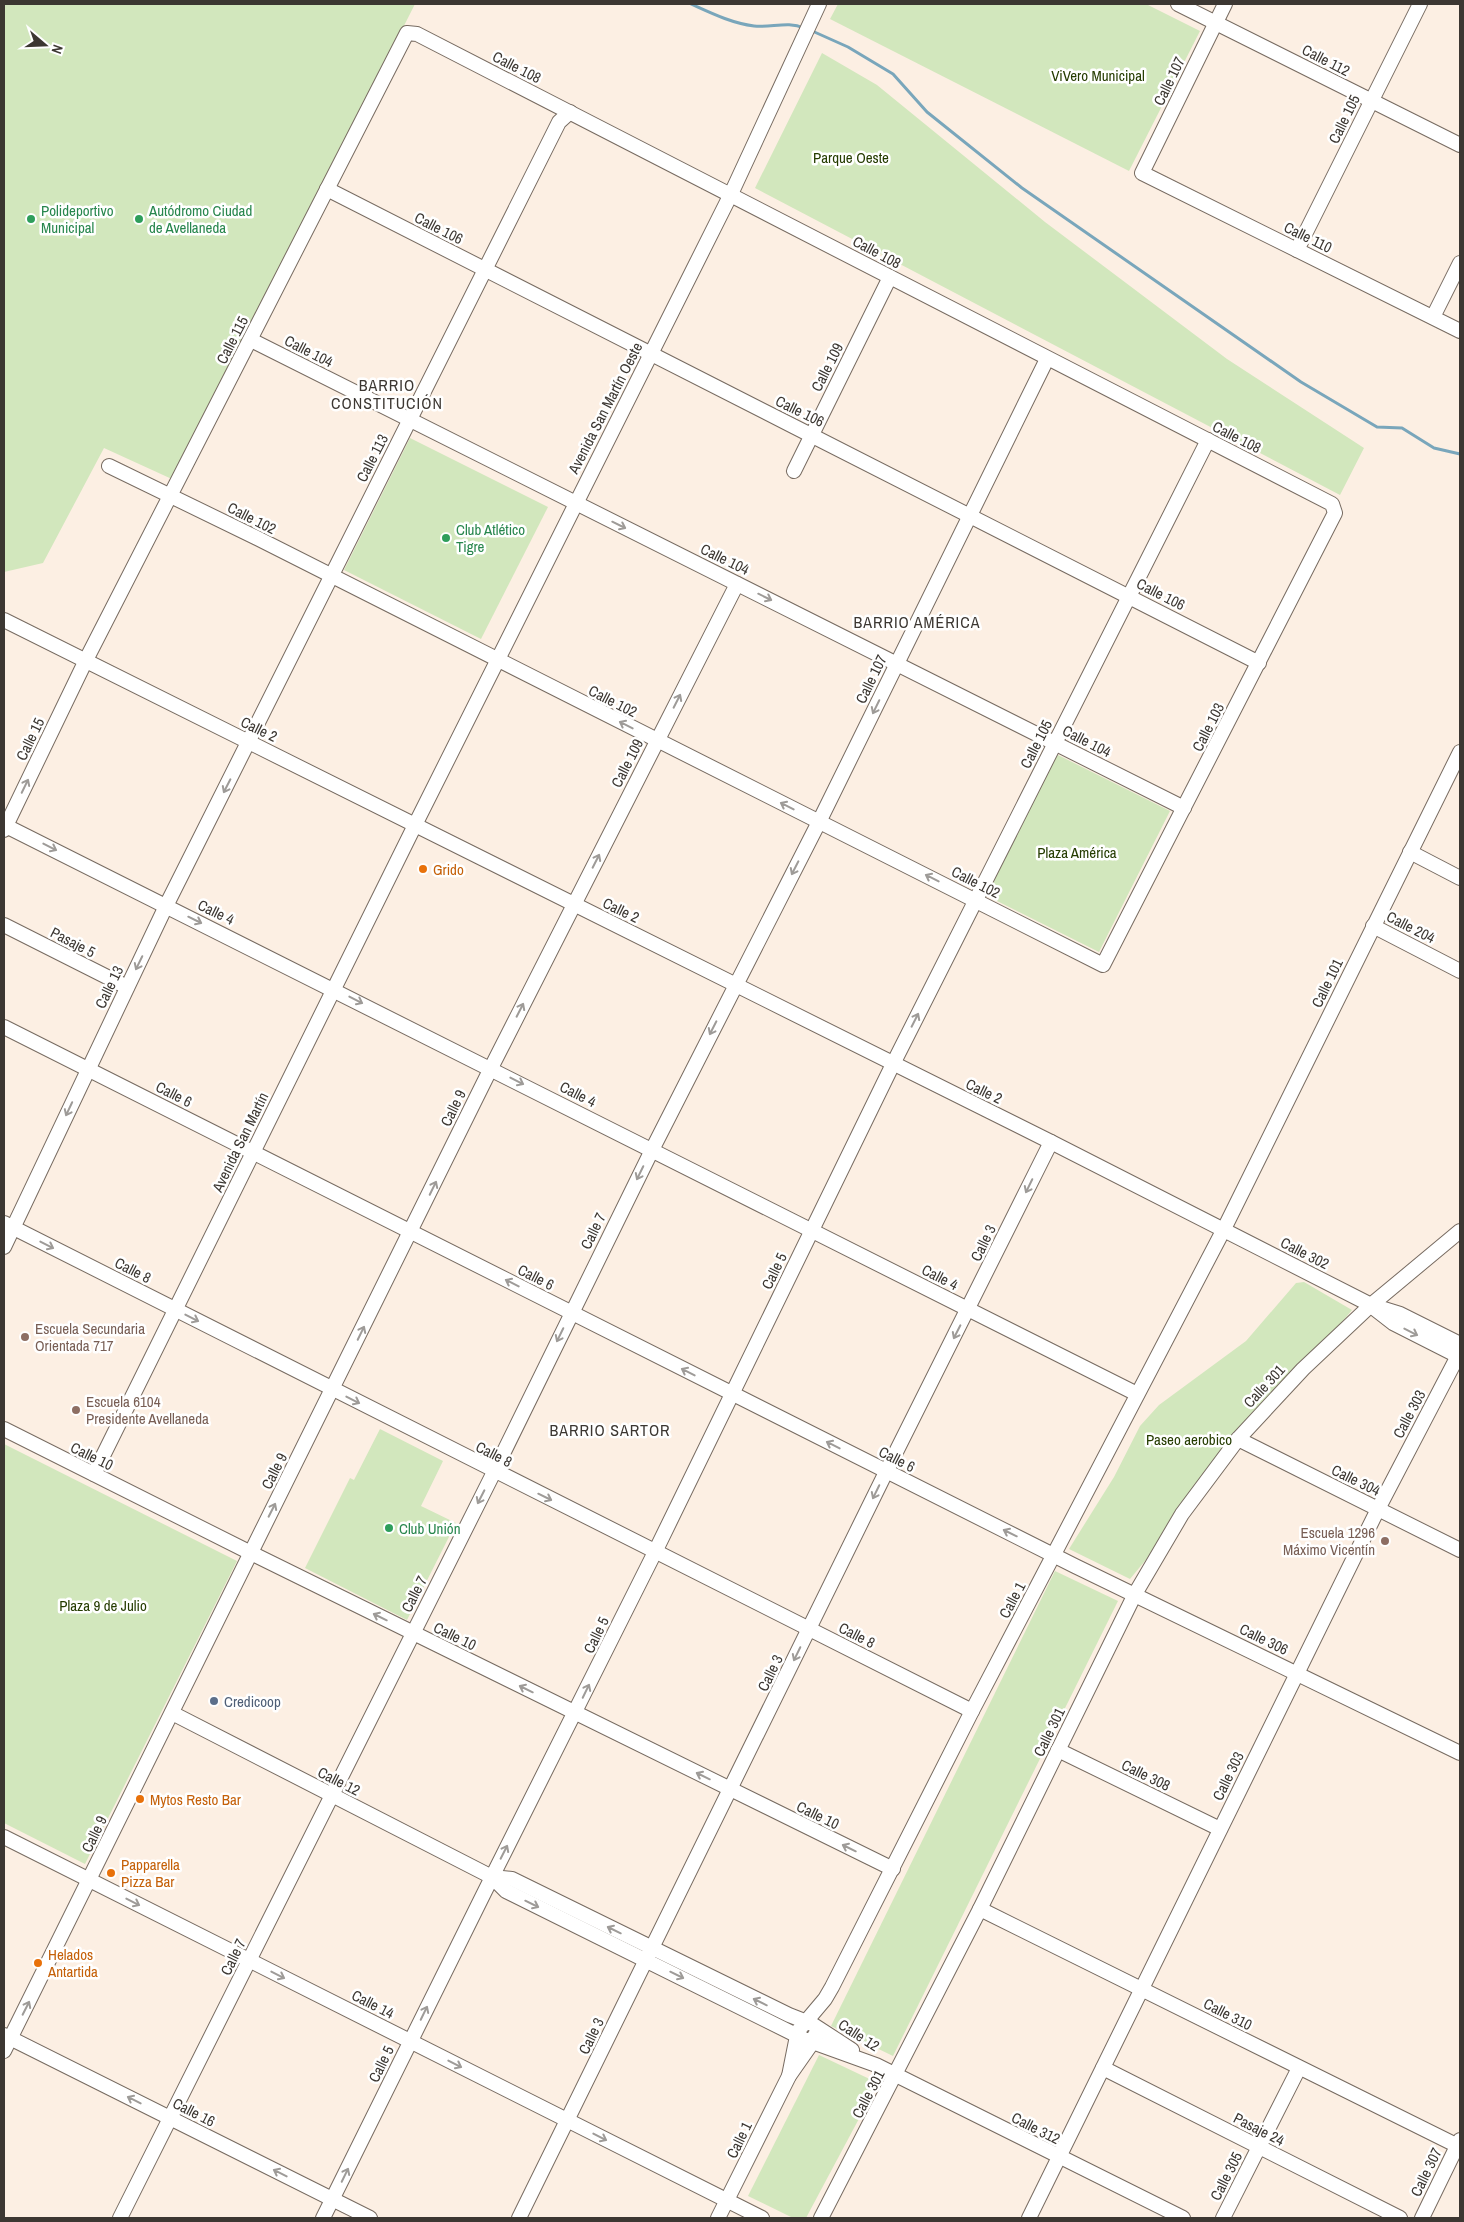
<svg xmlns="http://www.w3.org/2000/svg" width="1464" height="2222" font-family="'Archivo Narrow',sans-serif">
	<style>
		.green { fill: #d2e7bd }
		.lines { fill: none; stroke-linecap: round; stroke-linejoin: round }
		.stream { stroke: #79a6bb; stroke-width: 3 }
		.minor-casing { stroke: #776b61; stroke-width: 16 }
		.minor { stroke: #fff; stroke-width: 14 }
		.oneway { stroke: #9e9b98 }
		.leisure-dot { fill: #2e9e5b; stroke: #fff; stroke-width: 2 }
		.food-dot { fill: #e8710a; stroke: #fff; stroke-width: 2 }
		.education-dot { fill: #8d6e63; stroke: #fff; stroke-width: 2 }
		.service-dot { fill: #5c6f8a; stroke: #fff; stroke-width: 2 }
		.labels { text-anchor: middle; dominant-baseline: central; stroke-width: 5; stroke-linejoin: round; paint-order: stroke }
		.street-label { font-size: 15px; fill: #3c3732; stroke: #fff }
		.park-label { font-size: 15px; fill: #253c00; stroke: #fff }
		.leisure-label { font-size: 15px; fill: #27864d; stroke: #fff; text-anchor: start }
		.food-label { font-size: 15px; fill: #c56008; stroke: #fff; text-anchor: start }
		.education-label { font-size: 15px; fill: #785e54; stroke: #fff; text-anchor: start }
		.service-label { font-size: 15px; fill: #4e5e75; stroke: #fff; text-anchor: start }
		.neighbourhood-label { font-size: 16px; letter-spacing: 1px; fill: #3c3732; stroke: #fff }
	</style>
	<rect width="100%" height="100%" fill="#fcefe3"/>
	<g class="green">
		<path d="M4,4h411l-241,476 -70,-32 -61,115 -39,9z"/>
		<path d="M838,4h308l54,27 -71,140 -299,-152z"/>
		<path d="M822,53l55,32 168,137 182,137 137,89 -24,47 -585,-307z"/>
		<path d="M410,438l138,69 -67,132 -137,-69z"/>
		<path d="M1054,753l116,58 -71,141 -116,-58z"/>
		<path d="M1304,1282l48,28 -222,269 -61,-30 45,-72 26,-51 19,-21 87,-64 50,-58z"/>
		<path d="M380,1429l63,32 -22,45 35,17 -49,97 -102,-52 45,-90 4,2z"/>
		<path d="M4,1444l233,117 -152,303 -81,-41z"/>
		<path d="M1055,1571l63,30 -225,455 -62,-30z"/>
		<path d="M819,2055l59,28 -72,135h-13l-45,-22z"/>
	</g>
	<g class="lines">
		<g class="stream">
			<path d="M691,4c20,9 40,19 63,22 17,2 34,-5 50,2"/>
			<path d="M810,30l38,17 45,27 34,38 95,76 279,194 76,45 25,1 32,20 26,6"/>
		</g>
		<defs>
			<g id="minor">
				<path d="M1178,4l282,141"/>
				<path d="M1225,4l-83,169 318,158"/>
				<path d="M327,189c310,159 622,315 932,474"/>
				<path d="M1297,250l123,-246"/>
				<path d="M1433,317l27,-54"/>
				<path d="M251,340l933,468"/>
				<path d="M794,471l96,-194"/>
				<path d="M4,620l1047,522 320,163 29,9 60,30"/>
				<path d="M4,825l1133,569"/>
				<path d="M4,830l83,-172 320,-625 10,1 915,470 3,9 -232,452 -848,-428 -146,-71"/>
				<path d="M1410,852l50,26"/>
				<path d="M4,925l123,62"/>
				<path d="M1373,926l87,45"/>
				<path d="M4,1027l1071,539 385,187"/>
				<path d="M4,1223l968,488"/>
				<path d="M4,1247l162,-341 393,-784 11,-10"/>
				<path d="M1375,1309l18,14 67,34"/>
				<path d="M4,1429l247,124 642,316"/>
				<path d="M1238,1439l222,111"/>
				<path d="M94,1474l322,-651 315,-629 88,-190"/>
				<path d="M172,1713l320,164 14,14 298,148 72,26 307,153"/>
				<path d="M1058,1750l162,79"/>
				<path d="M4,1837l758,381"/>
				<path d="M492,1877l20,2 277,136 23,9 40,26"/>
				<path d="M980,1909l480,238"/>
				<path d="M4,2035l366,183"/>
				<path d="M4,2051l487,-983 246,-484"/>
				<path d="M1103,2068l297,150"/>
				<path d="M789,2076l9,-45 27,-32 7,-12 140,-276 252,-482 236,-477"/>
				<path d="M120,2218l374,-746 158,-322 167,-328 228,-463"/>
				<path d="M323,2218l169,-341 163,-325 238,-488 315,-624"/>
				<path d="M519,2218l367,-746 165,-330"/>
				<path d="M718,2218l71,-142 21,-30 5,-11"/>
				<path d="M821,2218l159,-309 155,-315 47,-80 56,-75 65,-70 68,-64 89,-74"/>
				<path d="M1029,2218l349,-709 82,-157"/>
				<path d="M1223,2218l76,-150"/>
				<path d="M1422,2218l38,-78"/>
			</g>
		</defs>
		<use href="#minor" class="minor-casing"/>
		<use href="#minor" class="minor"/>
	</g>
	<defs><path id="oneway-shaft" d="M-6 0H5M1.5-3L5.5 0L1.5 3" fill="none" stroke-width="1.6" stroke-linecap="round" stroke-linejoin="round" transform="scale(1.25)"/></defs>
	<g class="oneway">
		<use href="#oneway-shaft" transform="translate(619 525) rotate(26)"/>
		<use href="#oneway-shaft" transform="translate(765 597) rotate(26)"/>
		<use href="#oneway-shaft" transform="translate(677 701) rotate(-63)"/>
		<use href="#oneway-shaft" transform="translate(876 707) rotate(116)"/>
		<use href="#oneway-shaft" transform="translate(626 725) rotate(-153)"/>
		<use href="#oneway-shaft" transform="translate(25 786) rotate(-64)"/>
		<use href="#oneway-shaft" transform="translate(227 786) rotate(117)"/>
		<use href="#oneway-shaft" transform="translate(787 806) rotate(-153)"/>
		<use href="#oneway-shaft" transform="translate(50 847) rotate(27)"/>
		<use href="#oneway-shaft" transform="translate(596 861) rotate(-63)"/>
		<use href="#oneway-shaft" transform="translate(795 868) rotate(117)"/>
		<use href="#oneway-shaft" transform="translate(932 878) rotate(-153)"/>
		<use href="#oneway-shaft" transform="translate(195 920) rotate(26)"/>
		<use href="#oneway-shaft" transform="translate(139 963) rotate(116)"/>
		<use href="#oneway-shaft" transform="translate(356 1000) rotate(27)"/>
		<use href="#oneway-shaft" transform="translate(520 1010) rotate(-63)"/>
		<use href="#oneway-shaft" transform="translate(915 1020) rotate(-63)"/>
		<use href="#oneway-shaft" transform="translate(713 1028) rotate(117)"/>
		<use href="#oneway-shaft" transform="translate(517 1081) rotate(27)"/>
		<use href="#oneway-shaft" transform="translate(69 1109) rotate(115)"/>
		<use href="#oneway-shaft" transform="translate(640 1173) rotate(116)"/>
		<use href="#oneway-shaft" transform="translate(1029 1186) rotate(116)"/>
		<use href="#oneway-shaft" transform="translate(433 1188) rotate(-64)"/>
		<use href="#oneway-shaft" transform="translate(47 1245) rotate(27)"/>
		<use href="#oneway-shaft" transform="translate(512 1283) rotate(-153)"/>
		<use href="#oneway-shaft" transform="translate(192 1318) rotate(27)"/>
		<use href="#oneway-shaft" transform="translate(957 1332) rotate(117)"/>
		<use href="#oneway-shaft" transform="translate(1411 1332) rotate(27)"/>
		<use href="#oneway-shaft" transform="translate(361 1333) rotate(-64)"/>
		<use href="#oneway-shaft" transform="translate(560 1335) rotate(116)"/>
		<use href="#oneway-shaft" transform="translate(688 1372) rotate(-153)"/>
		<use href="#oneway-shaft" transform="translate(353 1400) rotate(27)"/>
		<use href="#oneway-shaft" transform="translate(833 1445) rotate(-153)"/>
		<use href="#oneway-shaft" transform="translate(876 1492) rotate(116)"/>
		<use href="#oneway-shaft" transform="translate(481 1497) rotate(117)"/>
		<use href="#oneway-shaft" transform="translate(545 1497) rotate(26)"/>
		<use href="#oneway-shaft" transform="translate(272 1510) rotate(-63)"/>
		<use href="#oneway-shaft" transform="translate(1010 1533) rotate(-154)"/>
		<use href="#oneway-shaft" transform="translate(380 1617) rotate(-154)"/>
		<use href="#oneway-shaft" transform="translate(797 1654) rotate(116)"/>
		<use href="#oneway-shaft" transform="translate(526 1689) rotate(-154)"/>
		<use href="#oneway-shaft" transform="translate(586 1691) rotate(-64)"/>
		<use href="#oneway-shaft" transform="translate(703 1776) rotate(-154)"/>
		<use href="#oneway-shaft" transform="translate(849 1848) rotate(-154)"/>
		<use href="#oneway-shaft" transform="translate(504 1852) rotate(-63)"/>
		<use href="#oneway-shaft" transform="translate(133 1902) rotate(27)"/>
		<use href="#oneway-shaft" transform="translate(532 1904) rotate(26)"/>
		<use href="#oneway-shaft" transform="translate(614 1930) rotate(-154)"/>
		<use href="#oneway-shaft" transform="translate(278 1975) rotate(27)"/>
		<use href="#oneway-shaft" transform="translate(677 1975) rotate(26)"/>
		<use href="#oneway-shaft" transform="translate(760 2002) rotate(-154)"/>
		<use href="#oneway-shaft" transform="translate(26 2008) rotate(-63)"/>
		<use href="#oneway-shaft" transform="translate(424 2013) rotate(-64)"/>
		<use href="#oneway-shaft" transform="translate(455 2064) rotate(27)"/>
		<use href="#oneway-shaft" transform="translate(134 2100) rotate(-153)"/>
		<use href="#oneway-shaft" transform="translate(600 2137) rotate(27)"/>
		<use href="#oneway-shaft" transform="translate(280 2173) rotate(-153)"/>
		<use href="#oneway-shaft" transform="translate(345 2175) rotate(-64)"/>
	</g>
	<g class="leisure-dot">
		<circle cx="31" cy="219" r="5"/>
		<circle cx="139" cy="219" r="5"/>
		<circle cx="446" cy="538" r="5"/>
		<circle cx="389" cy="1528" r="5"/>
	</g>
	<g class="food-dot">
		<circle cx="423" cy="869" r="5"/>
		<circle cx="140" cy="1799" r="5"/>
		<circle cx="111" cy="1873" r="5"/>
		<circle cx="38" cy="1963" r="5"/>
	</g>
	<g class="education-dot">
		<circle cx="25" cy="1337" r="5"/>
		<circle cx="76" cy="1410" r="5"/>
		<circle cx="1385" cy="1541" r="5"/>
	</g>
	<circle class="service-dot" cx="214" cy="1701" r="5"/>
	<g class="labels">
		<g class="street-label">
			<text transform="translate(1326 60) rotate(27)">Calle 112</text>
			<text transform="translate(517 67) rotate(27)">Calle 108</text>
			<text transform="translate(1169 81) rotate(-64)">Calle 107</text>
			<text transform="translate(1344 119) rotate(-64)">Calle 105</text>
			<text transform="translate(439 228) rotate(27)">Calle 106</text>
			<text transform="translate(1308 237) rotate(26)">Calle 110</text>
			<text transform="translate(877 252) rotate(28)">Calle 108</text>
			<text transform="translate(232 340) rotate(-63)">Calle 115</text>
			<text transform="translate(309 351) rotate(27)">Calle 104</text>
			<text transform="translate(827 367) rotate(-63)">Calle 109</text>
			<text transform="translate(605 408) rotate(-63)">Avenida San Martín Oeste</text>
			<text transform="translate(800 411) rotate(26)">Calle 106</text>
			<text transform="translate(1237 437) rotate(27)">Calle 108</text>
			<text transform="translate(372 458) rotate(-63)">Calle 113</text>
			<text transform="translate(252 518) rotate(27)">Calle 102</text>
			<text transform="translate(725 559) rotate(26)">Calle 104</text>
			<text transform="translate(1161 594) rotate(27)">Calle 106</text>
			<text transform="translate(871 679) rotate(-64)">Calle 107</text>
			<text transform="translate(613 701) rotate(27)">Calle 102</text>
			<text transform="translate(1208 727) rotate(-63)">Calle 103</text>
			<text transform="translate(259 729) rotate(26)">Calle 2</text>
			<text transform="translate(30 739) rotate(-64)">Calle 15</text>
			<text transform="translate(1087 741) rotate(27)">Calle 104</text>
			<text transform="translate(1036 744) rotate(-63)">Calle 105</text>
			<text transform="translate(627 763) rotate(-63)">Calle 109</text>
			<text transform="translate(976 882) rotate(27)">Calle 102</text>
			<text transform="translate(621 910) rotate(26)">Calle 2</text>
			<text transform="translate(216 912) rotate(26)">Calle 4</text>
			<text transform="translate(1411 927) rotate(27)">Calle 204</text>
			<text transform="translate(73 942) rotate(27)">Pasaje 5</text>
			<text transform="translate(1327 983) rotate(-64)">Calle 101</text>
			<text transform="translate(109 987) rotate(-64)">Calle 13</text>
			<text transform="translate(984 1091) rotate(26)">Calle 2</text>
			<text transform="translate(174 1094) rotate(27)">Calle 6</text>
			<text transform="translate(578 1094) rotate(27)">Calle 4</text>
			<text transform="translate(453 1108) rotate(-64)">Calle 9</text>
			<text transform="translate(240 1142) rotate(-64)">Avenida San Martín</text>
			<text transform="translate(593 1231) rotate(-64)">Calle 7</text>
			<text transform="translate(983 1243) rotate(-64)">Calle 3</text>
			<text transform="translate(1305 1253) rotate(27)">Calle 302</text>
			<text transform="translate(133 1270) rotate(27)">Calle 8</text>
			<text transform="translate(774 1271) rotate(-64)">Calle 5</text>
			<text transform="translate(536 1277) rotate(27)">Calle 6</text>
			<text transform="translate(940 1277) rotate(27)">Calle 4</text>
			<text transform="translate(1264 1386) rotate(-47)">Calle 301</text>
			<text transform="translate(1409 1414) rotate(-62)">Calle 303</text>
			<text transform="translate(494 1454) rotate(27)">Calle 8</text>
			<text transform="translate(92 1456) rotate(26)">Calle 10</text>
			<text transform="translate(897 1459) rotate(27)">Calle 6</text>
			<text transform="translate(274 1471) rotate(-63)">Calle 9</text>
			<text transform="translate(1356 1480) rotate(26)">Calle 304</text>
			<text transform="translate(414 1594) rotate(-63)">Calle 7</text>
			<text transform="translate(1012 1600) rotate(-62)">Calle 1</text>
			<text transform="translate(596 1635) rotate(-64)">Calle 5</text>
			<text transform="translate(857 1635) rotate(27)">Calle 8</text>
			<text transform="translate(455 1636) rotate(26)">Calle 10</text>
			<text transform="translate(1264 1639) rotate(26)">Calle 306</text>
			<text transform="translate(770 1673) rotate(-64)">Calle 3</text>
			<text transform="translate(1049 1732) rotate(-64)">Calle 301</text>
			<text transform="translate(1146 1775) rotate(26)">Calle 308</text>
			<text transform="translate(1228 1776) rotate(-64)">Calle 303</text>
			<text transform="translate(339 1781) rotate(27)">Calle 12</text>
			<text transform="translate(818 1815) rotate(26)">Calle 10</text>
			<text transform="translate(94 1834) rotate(-64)">Calle 9</text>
			<text transform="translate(233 1957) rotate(-64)">Calle 7</text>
			<text transform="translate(373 2004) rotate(27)">Calle 14</text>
			<text transform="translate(1228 2014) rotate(27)">Calle 310</text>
			<text transform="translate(859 2035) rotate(33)">Calle 12</text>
			<text transform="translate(591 2036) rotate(-64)">Calle 3</text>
			<text transform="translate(381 2064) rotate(-64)">Calle 5</text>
			<text transform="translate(868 2094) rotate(-62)">Calle 301</text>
			<text transform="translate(194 2112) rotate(27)">Calle 16</text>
			<text transform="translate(1036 2128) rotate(27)">Calle 312</text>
			<text transform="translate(1259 2129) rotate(27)">Pasaje 24</text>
			<text transform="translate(739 2140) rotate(-64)">Calle 1</text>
			<text transform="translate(1426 2172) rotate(-64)">Calle 307</text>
			<text transform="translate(1226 2176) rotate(-63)">Calle 305</text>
		</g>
		<g class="park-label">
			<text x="1098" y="75">ViVero Municipal</text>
			<text x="851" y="157">Parque Oeste</text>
			<text x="1077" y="852">Plaza América</text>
			<text x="1189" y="1439">Paseo aerobico</text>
			<text x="103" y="1605">Plaza 9 de Julio</text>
		</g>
		<g class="leisure-label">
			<text x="41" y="210">Polideportivo<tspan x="41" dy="17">Municipal</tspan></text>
			<text x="149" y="210">Autódromo Ciudad<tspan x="149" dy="17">de Avellaneda</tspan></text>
			<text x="456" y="529">Club Atlético<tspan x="456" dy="17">Tigre</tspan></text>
			<text x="399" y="1528">Club Unión</text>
		</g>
		<g class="food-label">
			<text x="433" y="869">Grido</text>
			<text x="150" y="1799">Mytos Resto Bar</text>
			<text x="121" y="1864">Papparella<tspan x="121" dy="17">Pizza Bar</tspan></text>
			<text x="48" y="1954">Helados<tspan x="48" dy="17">Antartida</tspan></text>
		</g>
		<g class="education-label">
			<text x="35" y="1328">Escuela Secundaria<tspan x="35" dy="17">Orientada 717</tspan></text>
			<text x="86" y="1401">Escuela 6104<tspan x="86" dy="17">Presidente Avellaneda</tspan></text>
			<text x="1375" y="1532" text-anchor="end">Escuela 1296<tspan x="1375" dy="17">Máximo Vicentín</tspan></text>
		</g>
		<g class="service-label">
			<text x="224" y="1701">Credicoop</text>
		</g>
		<g class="neighbourhood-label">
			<text x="387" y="385">BARRIO<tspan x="387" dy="18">CONSTITUCIÓN</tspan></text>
			<text x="917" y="622">BARRIO AMÉRICA</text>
			<text x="610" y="1430">BARRIO SARTOR</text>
		</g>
	</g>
	<rect width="1464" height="2222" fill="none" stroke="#3c3732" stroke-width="10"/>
	<g transform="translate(45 45) rotate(109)" stroke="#ffffff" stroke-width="4" paint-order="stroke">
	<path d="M0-4L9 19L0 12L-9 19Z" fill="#3c3732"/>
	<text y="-8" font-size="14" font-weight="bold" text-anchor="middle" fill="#3c3732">N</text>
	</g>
</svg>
